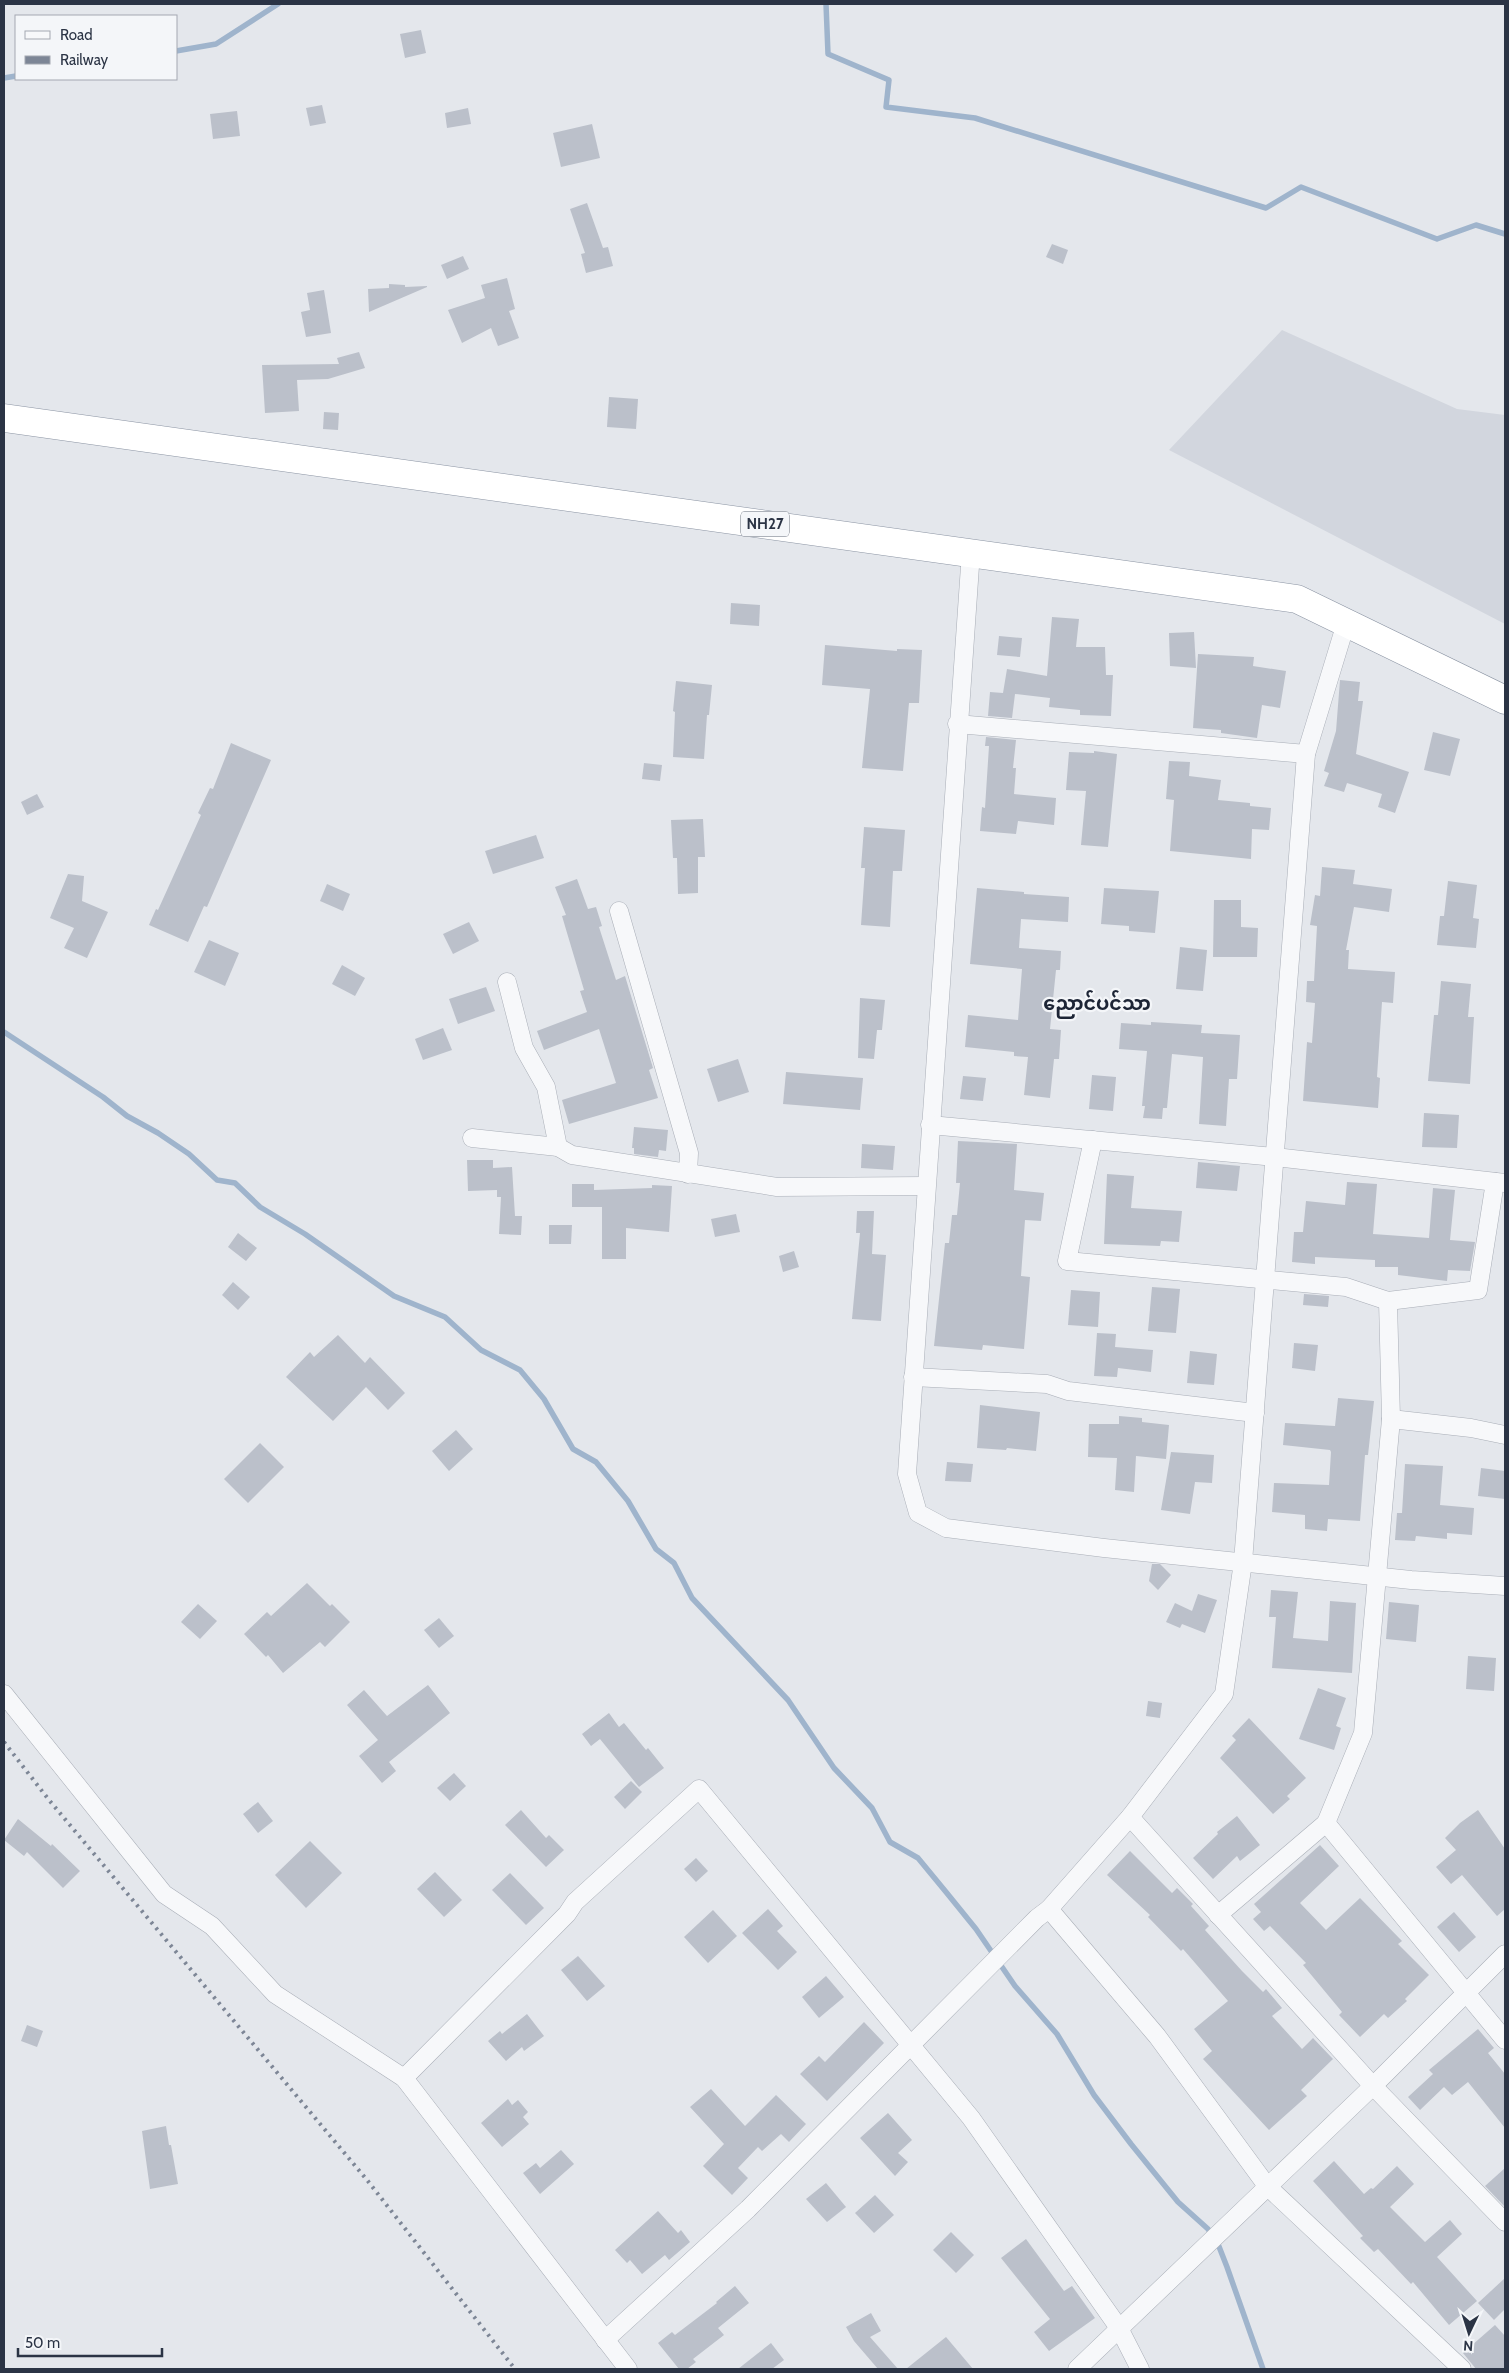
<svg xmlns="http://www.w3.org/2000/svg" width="1509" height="2373" font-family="Cabin,'Noto Sans Myanmar',sans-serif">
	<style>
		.built { fill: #d2d6de }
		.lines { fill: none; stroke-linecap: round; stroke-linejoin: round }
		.stream { stroke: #9fb4cc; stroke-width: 5.5 }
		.building { fill: #bbc0ca }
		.street-casing { stroke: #a9aeb7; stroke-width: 19 }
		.highway-casing { stroke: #8b94a3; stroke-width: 29 }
		.street { stroke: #f7f8fa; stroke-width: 18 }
		.highway { stroke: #fff; stroke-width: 28 }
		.rail { stroke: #7d8696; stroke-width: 4; stroke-dasharray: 2.5 5; stroke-linecap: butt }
		.labels { text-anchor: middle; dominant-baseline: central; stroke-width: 4.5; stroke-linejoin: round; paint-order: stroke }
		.shield { fill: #f4f6f9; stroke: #676e7b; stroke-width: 1 }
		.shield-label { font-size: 15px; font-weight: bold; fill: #2b3445 }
		.quarter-label { font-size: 19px; font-weight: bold; fill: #1d2536; stroke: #f4f6f9 }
	</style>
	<rect width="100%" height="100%" fill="#e4e7ec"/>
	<path class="built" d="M1282,330l175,79 48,6v209l-336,-174z"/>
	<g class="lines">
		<g class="stream">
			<path d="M826,4l2,50 61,26 -3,27 89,11 291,90 35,-21 136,52 39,-14 29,9"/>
			<path d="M176,51l40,-7 62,-40"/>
			<path d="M4,78l12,-2"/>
			<path d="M4,1032l99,65 24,19 31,17 31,21 28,26 18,3 25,24 45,27 89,62 51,21 36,33 39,20 24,29 29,50 23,13 32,39 28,48 18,14 18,35 96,102 46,68 38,40 18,34 28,16 28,34 30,37 39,57 42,48 37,61 37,49 47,58 30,27 10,15 9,23 36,102"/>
		</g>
	</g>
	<g class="building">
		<path d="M421,30l5,23 -21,5 -5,-24z"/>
		<path d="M322,105l4,18 -16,3 -4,-18z"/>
		<path d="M468,108l3,16 -24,4 -2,-15z"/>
		<path d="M237,111l3,25 -27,3 -3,-25z"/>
		<path d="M592,124l8,34 -39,9 -8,-34z"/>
		<path d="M587,203l16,45 5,-1 5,19 -27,7 -5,-19 4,-1 -15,-44z"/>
		<path d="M1052,244l16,6 -5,14 -17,-7z"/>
		<path d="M463,256l6,13 -22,10 -6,-14z"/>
		<path d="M507,278l8,31 -6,2 10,27 -21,8 -7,-18 -29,15 -14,-33 37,-12 -4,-13z"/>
		<path d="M389,284l16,1v2l22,-1v1l-58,25 -1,-23 21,-1z"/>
		<path d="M324,290l7,43 -25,4 -5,-25 9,-2 -3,-17z"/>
		<path d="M359,352l6,16 -37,11 -31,1 2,31 -34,2 -3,-48 77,-1 -2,-6z"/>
		<path d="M609,397l29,2 -2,30 -29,-2z"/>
		<path d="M324,412l15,1 -1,17 -15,-1z"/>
		<path d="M731,603l29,2 -1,21 -29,-2z"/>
		<path d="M1052,617l27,2 -3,28h29l1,28h7l-2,41 -31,-1v-5l-31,-3 1,-9 -35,-4 -3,24 -24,-2 2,-24 13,1 4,-24 40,7z"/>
		<path d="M1194,632l2,36 -26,-2 -1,-33z"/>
		<path d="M999,636l23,2 -2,19 -23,-2z"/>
		<path d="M825,645l72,6v-2l25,1 -3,53h-10l-6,68 -41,-3 8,-79 -48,-4z"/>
		<path d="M1198,654l56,3 -1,9 33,5 -6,37 -18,-3 -5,33 -36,-5v-3l-28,-2z"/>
		<path d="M1340,680l20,2 -2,19h5l-7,53 53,18 -14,41 -17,-6 4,-13 -35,-11 -3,9 -20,-6 5,-13 -5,-2 12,-40z"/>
		<path d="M676,681l36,4 -3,30h-2l-3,44 -31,-2 2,-45 -2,-1z"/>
		<path d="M1433,732l27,7 -10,37 -26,-6z"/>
		<path d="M986,737l30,3 -3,28h3l-2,26 42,4 -2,27 -36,-4 -2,13 -36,-3 2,-24 3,1 4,-62h-4z"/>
		<path d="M231,743l40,17 -64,147 -3,-1 -16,36 -39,-17 7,-16 2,1 43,-95 -3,-2 12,-25 3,1z"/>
		<path d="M1094,751l23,3 -9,93 -27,-2 5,-54 -20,-1 3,-38 25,1z"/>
		<path d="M1169,761l21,1 -1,14 32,4 -3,20 32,3v3l21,2 -2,22 -17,-1 -1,30 -81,-8 4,-51 -8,-1z"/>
		<path d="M644,763l18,2 -2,16 -18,-2z"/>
		<path d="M37,794l7,13 -17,8 -6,-13z"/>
		<path d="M703,819l2,38h-7v36l-20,1 -1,-36h-4l-2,-38z"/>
		<path d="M864,827l41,3 -3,41h-9l-3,56 -29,-2 4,-57h-4z"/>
		<path d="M536,835l8,23 -51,16 -8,-23z"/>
		<path d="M1322,867l33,3 -2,14 39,5 -3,23 -35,-5 -8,43h3l-1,19 47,3 -2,31 -11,-1 -5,75 3,1 -2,30 -75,-7 4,-59 5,1 3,-40 -9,-1 1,-21h7l3,-55 -7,-1 5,-30 5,1z"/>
		<path d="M68,874l16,2 -2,25 26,11 -21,46 -23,-10 10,-20 -24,-10z"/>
		<path d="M577,879l11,30 8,-2 6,19 -3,1 17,53 9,-4 28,92 -4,2 9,28 -89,26 -7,-24 54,-17 -17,-54 -55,21 -7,-19 50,-19 -7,-21 4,-1 -22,-74 4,-1 -11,-28z"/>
		<path d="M1448,881l29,4 -4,33 6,1 -3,29 -39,-3 3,-29h4z"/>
		<path d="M327,884l23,10 -7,17 -23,-10z"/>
		<path d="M977,888l47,4v2l45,3 -1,25 -47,-3 -2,29 42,3 -1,19h-4l-6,59 11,1 -2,29h-5l-4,39 -26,-3 4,-38 -14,-1v-4l-49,-5 3,-32 50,5 4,-51 -52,-5z"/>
		<path d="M1104,888l55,3 -4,42 -26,-2v-5l-28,-2z"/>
		<path d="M1214,900h27v27l17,1 -1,29h-44z"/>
		<path d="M469,922l10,19 -26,13 -10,-20z"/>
		<path d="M209,940l30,13 -14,33 -31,-14z"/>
		<path d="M1180,947l27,3 -4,41 -27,-2z"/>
		<path d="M342,965l23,13 -10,18 -23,-12z"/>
		<path d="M1441,981l30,3 -3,33h6l-4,67 -42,-3 6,-66h4z"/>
		<path d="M486,987l9,24 -37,13 -9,-25z"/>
		<path d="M860,998l25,2 -3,30h-5l-3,29 -16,-1z"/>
		<path d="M1151,1022l51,3 -1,8 39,2 -3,44h-8l-3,47 -27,-2 4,-67 -31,-3 -5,54h-4l-1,11 -19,-1 2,-12h-3l5,-55 -28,-2 2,-26 30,2z"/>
		<path d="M443,1028l9,22 -29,10 -8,-21z"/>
		<path d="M738,1059l11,33 -31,10 -11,-33z"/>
		<path d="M786,1072l77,6 -3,32 -77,-6z"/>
		<path d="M1092,1075l24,2 -3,34 -24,-2z"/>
		<path d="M963,1076l23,2 -3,23 -23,-2z"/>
		<path d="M1424,1113l35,2 -2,33 -35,-1z"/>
		<path d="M634,1127l34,3 -2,21 -7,-1 -1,7 -24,-3v-6h-2z"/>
		<path d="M958,1141l59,3 -3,46 30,3 -3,28 -16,-1 -4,56 9,1 -6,72 -41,-4 -1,5 -48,-4 11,-103h4l3,-28h5l3,-32h-4z"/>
		<path d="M862,1144l33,2 -2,24 -32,-2z"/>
		<path d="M467,1160h26v8l19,-1 3,49h7l-1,19 -22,-1 2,-37h-4v-7l-29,1z"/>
		<path d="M1198,1162l42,4 -3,25 -41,-3z"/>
		<path d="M1107,1174l27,2 -3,32 51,3 -3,31 -18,-1 -1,5 -56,-2z"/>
		<path d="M1347,1182l30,2 -4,50 56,4 4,-50 22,2 -5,50 25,2 -5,29 -22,-1 -1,11 -49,-6v-8h-23v-7l-60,-3v7l-23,-2 2,-30h9l3,-31 39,4z"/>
		<path d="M572,1184h22v6l58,-2v-3l20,1 -3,46 -43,-4v31h-24v-52h-30z"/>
		<path d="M857,1211h17l-2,43 14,1 -5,66 -29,-2 8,-86h-4z"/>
		<path d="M736,1214l4,18 -25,5 -4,-18z"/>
		<path d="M549,1225h23l-1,19h-22z"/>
		<path d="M238,1233l19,15 -11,13 -18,-14z"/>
		<path d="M794,1251l5,16 -16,5 -4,-16z"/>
		<path d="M233,1282l17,15 -12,13 -16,-15z"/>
		<path d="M1152,1287l28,2 -4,44 -28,-2z"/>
		<path d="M1071,1290l29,2 -2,35 -30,-2z"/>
		<path d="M1304,1294l25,2 -1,11 -25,-2z"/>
		<path d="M1097,1333l19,1 -1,13 38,3 -2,22 -33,-4 -1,9 -23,-1z"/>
		<path d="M338,1335l27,28 5,-6 35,36 -17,17 -22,-23 -33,34 -47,-44 24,-25 4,5z"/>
		<path d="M1294,1343l24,2 -3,26 -23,-3z"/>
		<path d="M1190,1351l27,3 -3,31 -27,-2z"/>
		<path d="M1338,1398l36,3 -6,54h-3l-5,66 -32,-2 -1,12 -22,-2v-14l-33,-3 2,-29 55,2 2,-33 -1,-2 -47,-5 2,-22 50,3z"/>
		<path d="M980,1405l60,7 -4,39 -29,-3 -1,2 -29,-2z"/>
		<path d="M1119,1416l23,2v4l27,3 -3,34 -30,-3 -2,36 -19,-2 2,-32 -29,-1 1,-33h30z"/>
		<path d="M456,1430l17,19 -24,22 -17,-20z"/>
		<path d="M260,1443l24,24 -36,36 -24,-24z"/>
		<path d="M1171,1452l43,3 -2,28 -17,-1 -5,32 -29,-4z"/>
		<path d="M947,1462l26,2 -2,18 -26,-1z"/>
		<path d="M1405,1464l38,2 -3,39 34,3 -2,27 -25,-2v6l-31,-3 -1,5 -20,-1 2,-27h5z"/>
		<path d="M1481,1468l24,3v28l-27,-3z"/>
		<path d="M1152,1564h8l11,11 -13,15 -9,-9z"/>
		<path d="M307,1583l23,23 2,-2 18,18 -25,25 -5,-5 -37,31 -15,-18 -2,2 -22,-23 23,-22 4,4z"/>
		<path d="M1271,1590l27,2 -5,46 35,3 2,-40 26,2 -4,70 -80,-5 4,-51h-7z"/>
		<path d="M1198,1594l19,6 -12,33 -23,-9 -2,4 -14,-6 9,-19 17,8z"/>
		<path d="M1389,1602l30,3 -3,37 -30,-3z"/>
		<path d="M198,1604l19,17 -17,18 -19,-17z"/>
		<path d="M439,1618l15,18 -15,12 -15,-18z"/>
		<path d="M1468,1656l28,2 -2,33 -28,-2z"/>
		<path d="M428,1685l22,28 -61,49 7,9 -14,12 -23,-27 19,-16 -31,-35 17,-15 23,26z"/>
		<path d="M1318,1688l28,10 -10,28 5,2 -7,22 -35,-11z"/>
		<path d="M1148,1701l14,2 -2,15 -14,-2z"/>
		<path d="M609,1713l10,14 5,-4 22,27 2,-2 16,20 -25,19 -39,-48 -9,7 -9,-12z"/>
		<path d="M1249,1718l57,60 -19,18 3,3 -17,15 -53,-56 16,-18 -4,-4z"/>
		<path d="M454,1773l12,13 -16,15 -13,-13z"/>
		<path d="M631,1781l11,11 -17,17 -11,-12z"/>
		<path d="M258,1802l15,19 -15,12 -15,-19z"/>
		<path d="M521,1810l25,28 3,-3 15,15 -18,17 -41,-42z"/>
		<path d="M1478,1810l27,39v60l-8,7 -35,-41 -11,9 -15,-17 20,-17 -11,-12 15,-15z"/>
		<path d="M1237,1816l23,29 -20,16 -3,-5 -24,23 -20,-21 25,-24 -1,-2z"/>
		<path d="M18,1819l33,27 1,-2 28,27 -17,17 -36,-36 -3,4 -20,-16z"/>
		<path d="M310,1841l32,32 -36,35 -31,-33z"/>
		<path d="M1320,1845l19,21 -39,37 26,27 34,-32 42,43 -4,3 31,31 -24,24 2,2 -19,17 -4,-4 -24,23 -21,-22 3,-3 -39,-47 3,-2 -36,-37 -6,5 -11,-12 8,-7 -7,-8z"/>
		<path d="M1130,1851l42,42 5,-5 16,16 -2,2 18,20 -4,4 37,41 21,21 3,-3 16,19 -10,8 30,33 11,-11 20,21 -32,31 6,6 -38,34 -66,-71 9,-8 -18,-22 34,-28 -45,-52 -2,2 -33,-34 2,-2 -43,-40z"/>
		<path d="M696,1858l12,13 -12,11 -12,-13z"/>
		<path d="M435,1872l27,28 -18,17 -27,-28z"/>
		<path d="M510,1873l34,35 -18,17 -34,-35z"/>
		<path d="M768,1909l15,17 -6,5 20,21 -19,18 -36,-37z"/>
		<path d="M713,1910l24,26 -29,27 -24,-26z"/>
		<path d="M1454,1912l22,25 -17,15 -22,-25z"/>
		<path d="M578,1956l27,30 -18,15 -26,-31z"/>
		<path d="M826,1976l18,21 -25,21 -17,-21z"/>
		<path d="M527,2014l17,22 -20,15 -2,-4 -16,14 -18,-20 12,-10 2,3z"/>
		<path d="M864,2022l20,21 -57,58 -27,-27 19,-18 6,6z"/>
		<path d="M27,2025l16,6 -6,16 -16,-6z"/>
		<path d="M1478,2029l16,19 -6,5 17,21v54l-37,-46 -16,13 -8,-8 -24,23 -12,-13 25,-23 -4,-4z"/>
		<path d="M711,2089l34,37 31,-31 30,29 -17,18 -8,-8 -19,17 -4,-4 -20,21 10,10 -16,17 -29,-29 21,-22 -34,-37z"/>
		<path d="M508,2099l4,6 6,-5 10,12 -5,5 6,7 -27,23 -21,-24z"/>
		<path d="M888,2113l24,27 -14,13 10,9 -13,14 -35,-38z"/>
		<path d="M166,2126l3,19h2l7,39 -28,5 -8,-58z"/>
		<path d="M561,2150l13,14 -34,30 -17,-21 13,-10 4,5z"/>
		<path d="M1334,2161l30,33 7,-6 2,1 24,-23 17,18 -24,23 35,35 25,-22 12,14 -25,23 40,44 -28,24 -36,-43 -2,2 -33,-35 -4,3 -14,-14 3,-2 -50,-55z"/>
		<path d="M1505,2168v39l-20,-21z"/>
		<path d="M826,2183l20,24 -19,15 -21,-23z"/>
		<path d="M875,2195l19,20 -20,18 -19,-20z"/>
		<path d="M658,2211l20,22 3,-3 9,12 -21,18 -4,-5 -23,19 -12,-14 -3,3 -12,-13z"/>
		<path d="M951,2232l23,23 -18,18 -23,-23z"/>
		<path d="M1026,2239l38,52 8,-5 23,32 -46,33 -15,-19 16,-13 -49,-61z"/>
		<path d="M1505,2278v31l-11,11 -16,-17z"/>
		<path d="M735,2286l14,17 -31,25 6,7 -31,24 3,3 -9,7h-8l-21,-26 14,-11 3,3 42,-32 -1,-1z"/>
		<path d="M871,2313l10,18 -11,6 28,32h-20l-24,-28 -8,-14z"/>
		<path d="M1495,2325l10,11v33h-29l-13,-16z"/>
		<path d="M946,2337l27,32h-67z"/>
		<path d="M771,2343l13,17 -12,9h-34z"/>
	</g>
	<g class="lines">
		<defs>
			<g id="street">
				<path d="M969,552l1,14 -63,908 11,39 28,15 158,20 307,32 94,6"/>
				<path d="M1346,623l-40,131 -63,808 -19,132 -94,123 -81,92 108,127 110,150 195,183"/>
				<path d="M957,724l349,30"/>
				<path d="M619,911l70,242 -1,21"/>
				<path d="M507,982l17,66 22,39 12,60"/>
				<path d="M930,1125l345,32 230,26"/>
				<path d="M472,1138l86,9 14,8 205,32 149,-1"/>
				<path d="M1093,1140l-26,121 279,26 42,14 90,-11 17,-108"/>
				<path d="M913,1377l134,7 21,7 187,22"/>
				<path d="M1391,1419l80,9 34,7"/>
				<path d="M4,1694l160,200 48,32 63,68 129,84 224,291"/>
				<path d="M1130,1817l243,269 132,136"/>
				<path d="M1326,1823l37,-90 28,-314 -3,-118"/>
				<path d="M1218,1915l108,-92 179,217"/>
				<path d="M404,2078l163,-164 8,-12 124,-113 272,329 148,210 21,41"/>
				<path d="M605,2340l143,-131 289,-291 12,-9"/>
				<path d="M1077,2369l296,-283 132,-132"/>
			</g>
			<path id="highway" d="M4,418l1293,181 208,101"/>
		</defs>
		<use href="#street" class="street-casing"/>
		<use href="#highway" class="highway-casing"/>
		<use href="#street" class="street"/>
		<use href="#highway" class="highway"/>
		<path class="rail" d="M4,1742l45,58 318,380 148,189"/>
	</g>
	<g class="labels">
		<rect class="shield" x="741" y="511.5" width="48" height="25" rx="4"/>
		<g class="shield-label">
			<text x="765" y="524">NH27</text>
		</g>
		<g class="quarter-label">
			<text x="1097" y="1003">ညောင်ပင်သာ</text>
		</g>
	</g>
	<rect width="1509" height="2373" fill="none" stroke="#2b3445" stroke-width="10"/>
	<rect x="15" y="15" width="162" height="65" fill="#f4f6f9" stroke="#a4a8b1"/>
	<rect x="25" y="31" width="25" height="8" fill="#f7f8fa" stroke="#a4a8b1"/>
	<text x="60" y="40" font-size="15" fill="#2b3445">Road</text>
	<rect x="25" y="56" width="25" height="8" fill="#7d8696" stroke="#a4a8b1"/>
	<text x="60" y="65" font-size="15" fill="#2b3445">Railway</text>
	<g transform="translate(1469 2333) rotate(184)" stroke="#f4f6f9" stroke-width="4" paint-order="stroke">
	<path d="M0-4L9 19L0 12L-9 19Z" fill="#2b3445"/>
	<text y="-8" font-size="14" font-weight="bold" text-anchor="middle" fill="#2b3445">N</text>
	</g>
	<path d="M18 2348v8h144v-8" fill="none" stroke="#2b3445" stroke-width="2.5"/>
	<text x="25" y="2348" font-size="15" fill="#2b3445" stroke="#f4f6f9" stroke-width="4" paint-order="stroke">50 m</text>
</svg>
